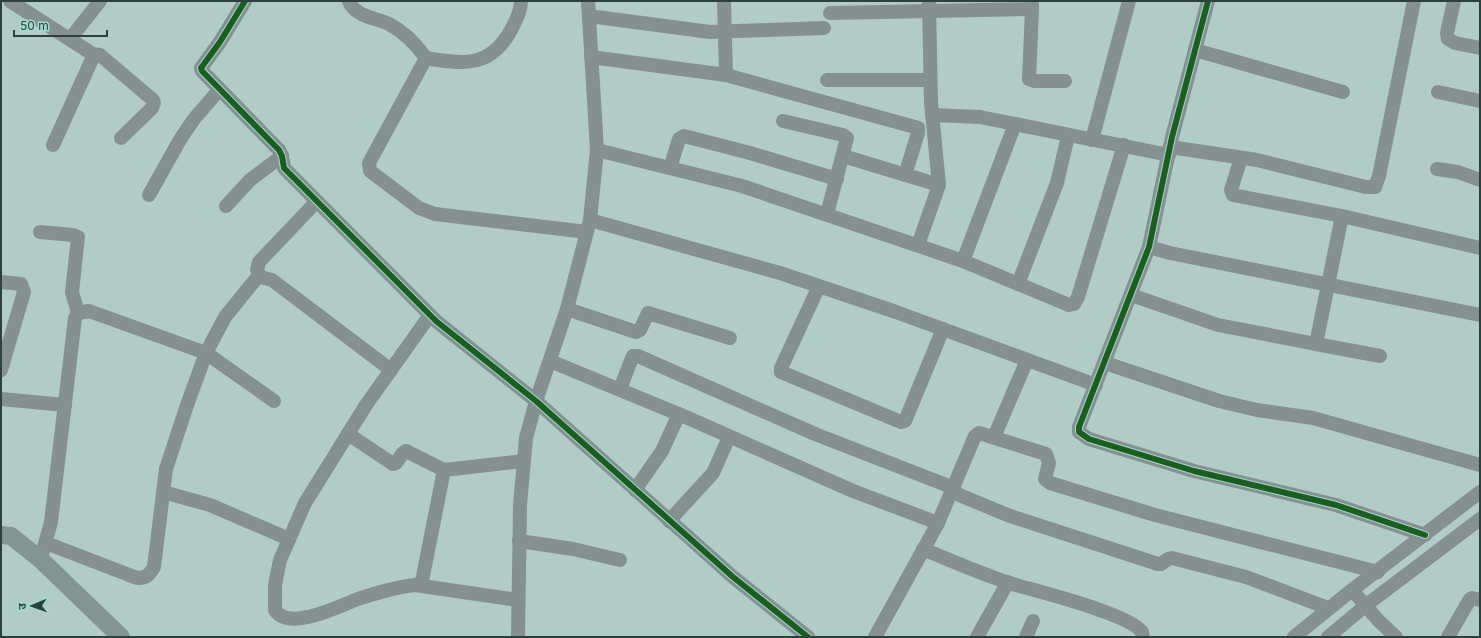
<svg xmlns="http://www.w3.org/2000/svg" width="1481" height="638" font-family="Inter,'Noto Sans Devanagari',sans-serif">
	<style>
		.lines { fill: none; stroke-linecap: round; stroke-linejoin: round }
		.minor { stroke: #859190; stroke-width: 14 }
		.major { stroke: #829591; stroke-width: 18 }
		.cycleway-casing { stroke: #a5d8ce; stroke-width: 8 }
		.cycleway { stroke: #1b5e20; stroke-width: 6 }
	</style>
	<rect width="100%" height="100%" fill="#b1ccc7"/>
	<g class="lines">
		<g class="minor">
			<path d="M10,1l81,52 2,4 -40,88"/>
			<path d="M245,1l-25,41 -19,26 1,3 77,79 3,6 2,12 152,153 100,80 197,176 75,60"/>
			<path d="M349,1c5,15 27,17 40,23 15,8 27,20 37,34"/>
			<path d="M521,1c0,10 -5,20 -10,29 -20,37 -47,35 -85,28l-57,105 1,8 49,37 16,6 152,18"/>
			<path d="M1208,1l-36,136 -23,110 -70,180v5l10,7 105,32 142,34 89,30"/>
			<path d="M1454,1l-7,32 1,6 7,4 25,5"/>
			<path d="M1032,9l-3,70 6,2h30"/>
			<path d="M830,13l202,-4v-8"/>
			<path d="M589,16l121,16 114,-4"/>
			<path d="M70,39l30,-38"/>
			<path d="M1195,50l148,42"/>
			<path d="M92,54l8,1 53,45 1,3 -2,5 -31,30"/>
			<path d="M591,57l135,18 -2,-74"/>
			<path d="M726,75l189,52 3,1v5l-13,42"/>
			<path d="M827,80h103"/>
			<path d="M1438,92l42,9"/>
			<path d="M932,115l48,2 189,38"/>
			<path d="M783,121l60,14 4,3 -20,76"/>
			<path d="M1092,140l37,-139"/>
			<path d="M1170,147l87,13 109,27h9l4,-11 35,-175"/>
			<path d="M597,150l145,36 221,75 106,44 5,-1 4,-7 46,-152"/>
			<path d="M843,156l96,29"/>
			<path d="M1241,158l-10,32 2,5 109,21"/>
			<path d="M670,168l9,-29 5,-3 66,17 87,26"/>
			<path d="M1437,169l21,3 22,8"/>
			<path d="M149,195l32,-57 13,-19 25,-29"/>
			<path d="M226,206l24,-26 32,-24"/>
			<path d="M590,220l190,53 116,39 200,73"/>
			<path d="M40,232l33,3 5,2 -6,55 6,21"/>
			<path d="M918,245l21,-60 -8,-83 -2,-101"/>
			<path d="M1149,247l21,6 310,62"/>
			<path d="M963,261l52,-137"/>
			<path d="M260,277l-3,-7 2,-8 58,-61"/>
			<path d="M1,282l20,2 3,8 -23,78"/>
			<path d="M1018,284l39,-101 11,-47"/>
			<path d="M819,286l-38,82v4l120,50 4,-1 38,-92"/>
			<path d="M1131,295l87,30 98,19 26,-128 138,32"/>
			<path d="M567,309l69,23 4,-2 8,-17 82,25"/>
			<path d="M430,315l-64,90 -61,98 -25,57 -5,25v25c14,22 64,-4 83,-11 18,-6 38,-12 57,-14l103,15"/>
			<path d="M1316,344l64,12"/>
			<path d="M550,361l138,57 165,73 85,32"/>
			<path d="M1105,363l114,38 38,9 56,8 167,47"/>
			<path d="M620,389l12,-31 1,-2h5l177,78 139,54"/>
			<path d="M1,399l64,6"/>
			<path d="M348,434l45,30 3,-1 7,-10 3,-2 38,19 79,-9"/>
			<path d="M994,437l33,-77"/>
			<path d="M635,490l27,-39 17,-37"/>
			<path d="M163,492l47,13 79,34"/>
			<path d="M952,492l58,24 148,48h3l7,-5 4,-1 74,19 82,31"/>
			<path d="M669,521l44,-48 16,-36"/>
			<path d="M519,541l54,8 47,11"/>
			<path d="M46,543l91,35c10,0 12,-3 17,-11l12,-98 21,-64 19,-52 19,-36 30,-37 5,-3 12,3 119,90"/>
			<path d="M923,549c28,12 55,23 83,33 25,8 123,31 136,50l1,5"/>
			<path d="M43,551l8,-29 24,-204 3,-5 11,-2 117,42 68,48"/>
			<path d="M421,586l23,-116"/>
			<path d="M1352,590l26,30 18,17"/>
			<path d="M518,637l2,-132 6,-67 10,-37 31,-92 23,-89 7,-70 -9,-149"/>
			<path d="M875,637l63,-114 37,-87 4,-3 67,21 3,9 -4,16 5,4 105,32 223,57"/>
			<path d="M977,637l31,-55"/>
			<path d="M1026,637l7,-16"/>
			<path d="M1294,637l58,-47 128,-98"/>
			<path d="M1328,637l37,-31 115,-87"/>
			<path d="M1448,637l22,-38 2,-1 8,2"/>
		</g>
		<path class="major" d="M1,535l10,1 29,23 81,78"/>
		<defs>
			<g id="cycleway">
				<path d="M245,1l-25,41 -19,26 1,3 77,79 3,6 2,12 152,153 100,80 197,176 75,60"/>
				<path d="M1208,1l-36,136 -23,110 -70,180v5l10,7 105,32 142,34 89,30"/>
			</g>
		</defs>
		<use href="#cycleway" class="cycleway-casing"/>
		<use href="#cycleway" class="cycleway"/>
	</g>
	<rect width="1481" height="638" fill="none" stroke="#2c413d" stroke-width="4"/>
	<g transform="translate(32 606) rotate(268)" stroke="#a5d8ce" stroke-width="3" paint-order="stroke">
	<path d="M0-3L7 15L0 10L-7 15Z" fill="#2c413d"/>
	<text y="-6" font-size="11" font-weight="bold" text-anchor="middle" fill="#2c413d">उ</text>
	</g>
	<path d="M14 30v6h93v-6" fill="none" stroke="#2c413d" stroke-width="2"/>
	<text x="20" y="30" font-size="12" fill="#2c413d" stroke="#a5d8ce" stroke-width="3" paint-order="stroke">50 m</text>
</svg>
